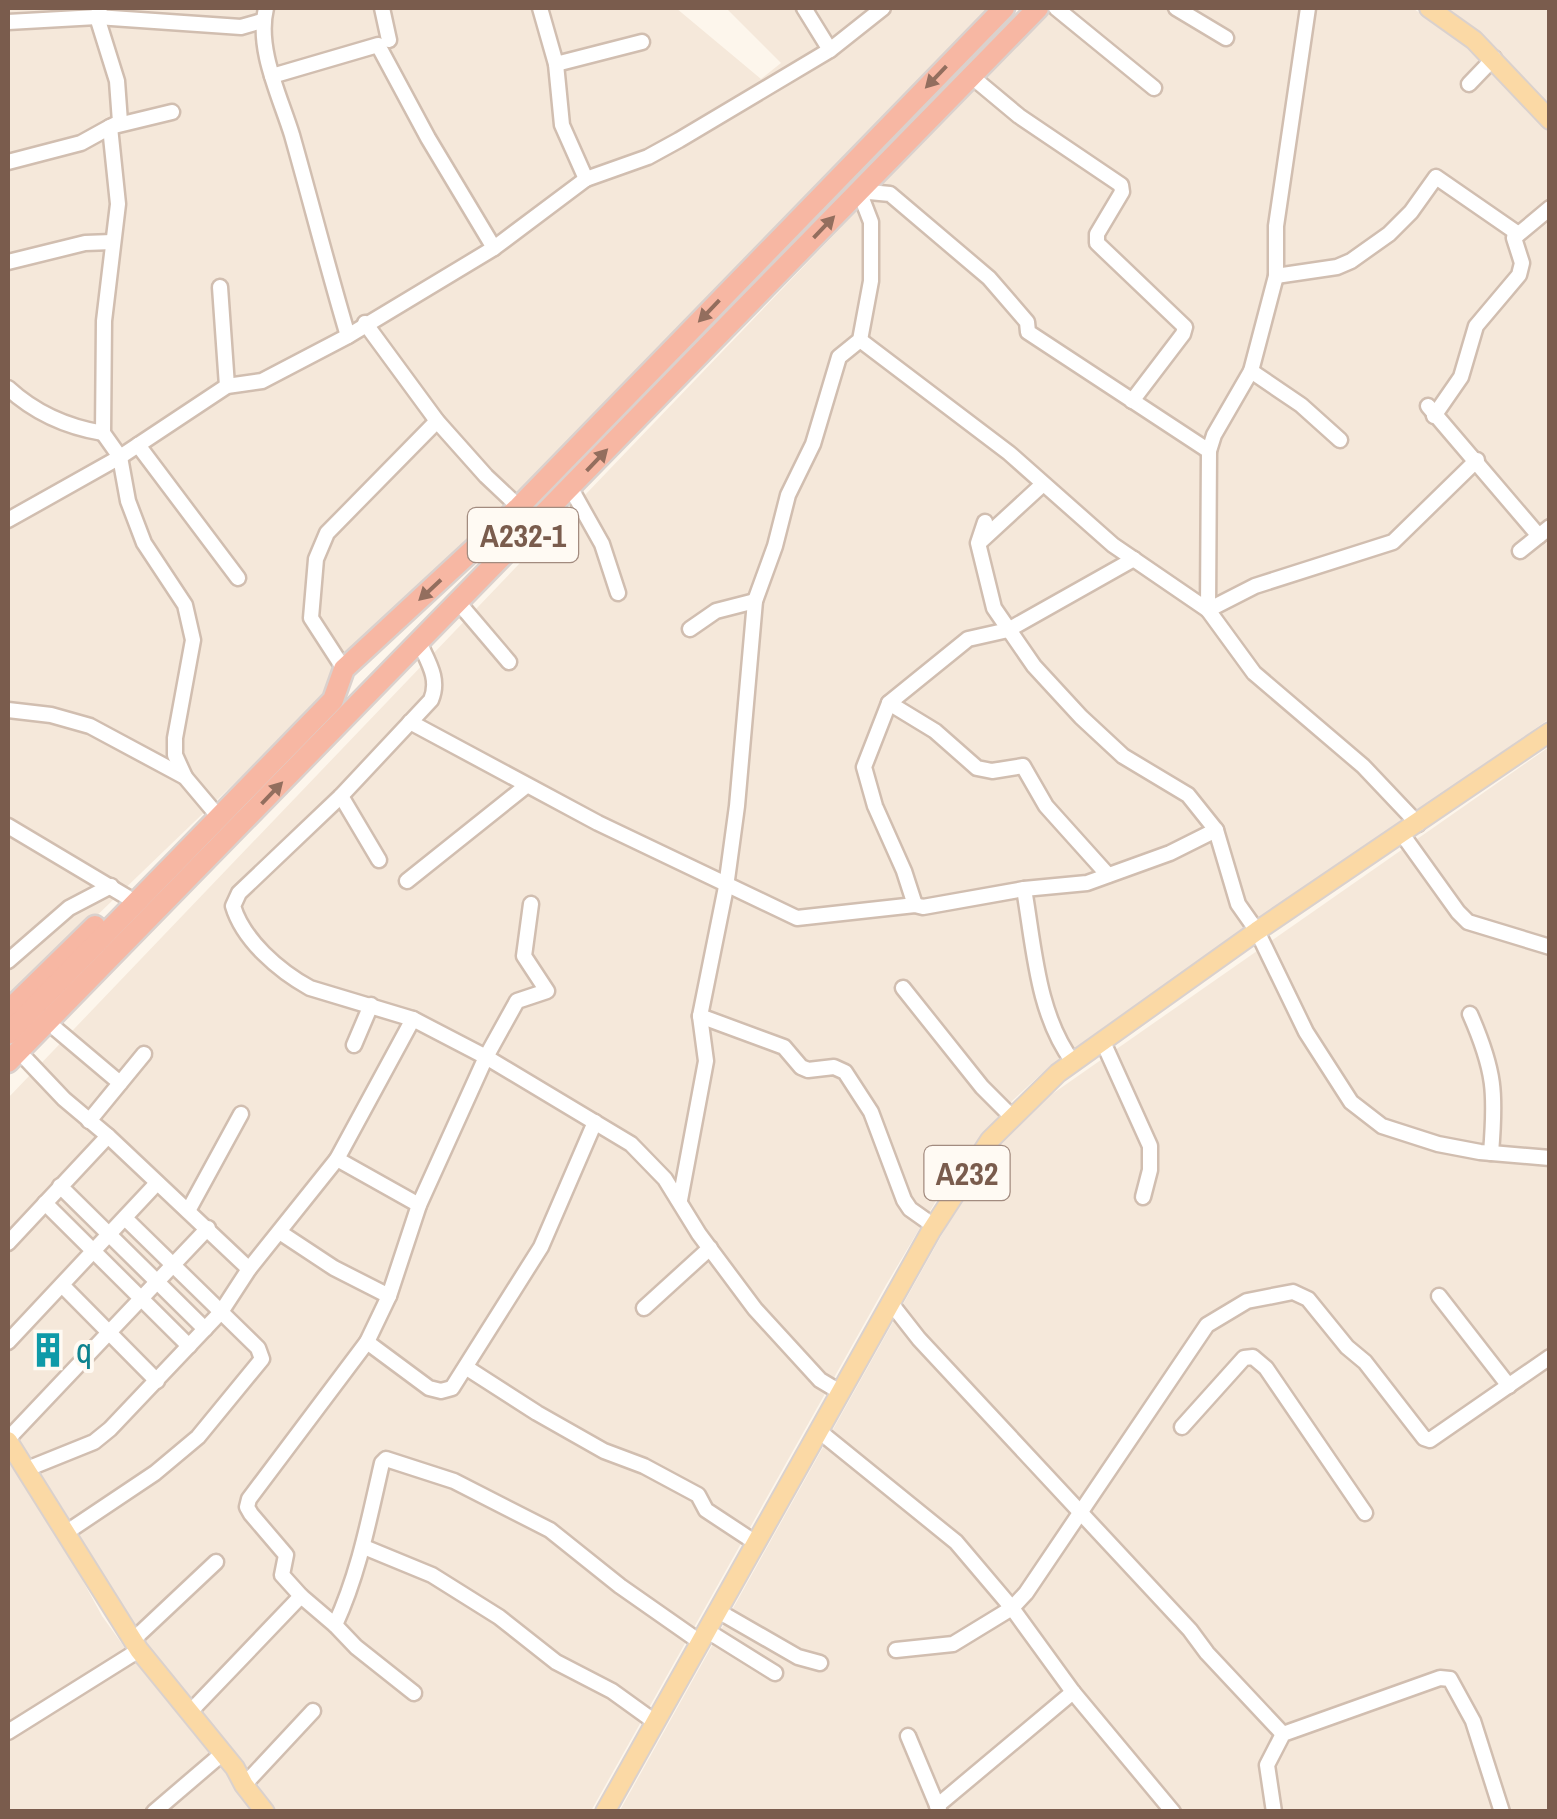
<svg xmlns="http://www.w3.org/2000/svg" width="1557" height="1819" font-family="'Archivo Narrow',sans-serif">
	<style>
		.residential { fill: #f5e8da }
		.lines { fill: none; stroke-linecap: round; stroke-linejoin: round }
		.minor-casing { stroke: #d1beb0; stroke-width: 19 }
		.major-casing { stroke: #dad1cd; stroke-width: 22 }
		.highway-casing { stroke: #dad1cd; stroke-width: 25 }
		.minor { stroke: #fff; stroke-width: 14 }
		.major { stroke: #fbd9a5; stroke-width: 18 }
		.highway { stroke: #f7b7a3; stroke-width: 20 }
		.oneway { fill: #936e5e }
		.labels { text-anchor: middle; dominant-baseline: central; stroke-width: 8; stroke-linejoin: round; paint-order: stroke }
		.shield { fill: #fffaf3; stroke: #a28b7f; stroke-width: 2.5 }
		.shield-label { font-size: 32px; font-weight: bold; fill: #7a5c4d }
		.culture-label { font-size: 35px; fill: #0d838f; stroke: #fffaf3; text-anchor: start }
	</style>
	<rect width="100%" height="100%" fill="#fdf6ec"/>
	<g class="residential">
		<path d="M8,8h668l85,71 20,-16 -55,-55h265l-746,765 -237,228z"/>
		<path d="M1051,8h361l50,31 87,93v587l-499,347 -37,34 -33,37 -34,47 -60,101 -295,526h-315l-28,-41 -94,-111 -92,-152 -54,-81v-328z"/>
		<path d="M1445,8h104v100l-73,-78z"/>
		<path d="M1549,747v1064l-930,1 354,-633 29,-38 43,-42z"/>
		<path d="M8,1462l45,64 49,90 33,46 121,149h-248z"/>
	</g>
	<g class="lines">
		<defs>
			<g id="minor">
				<path d="M100,8l-3,9 20,64 3,41 -10,5 8,77 -14,117 -1,112 17,24 8,44 16,42 41,62 8,35 -18,98v17l10,22"/>
				<path d="M266,8c-10,41 14,88 26,127 19,67 36,134 56,201"/>
				<path d="M382,8l7,32"/>
				<path d="M540,8l16,56 6,61 24,54"/>
				<path d="M804,8l26,42"/>
				<path d="M1056,8l98,80"/>
				<path d="M1176,8l50,30"/>
				<path d="M8,22l89,-5 144,10 21,-6"/>
				<path d="M556,64l86,-22"/>
				<path d="M272,76l106,-31 50,93 66,110"/>
				<path d="M971,76l48,40 102,69 1,7 -25,42v9l88,84 -2,7 -51,67"/>
				<path d="M1469,84l25,-26"/>
				<path d="M8,162l73,-19 29,-16 62,-15"/>
				<path d="M8,262l77,-19 27,-1"/>
				<path d="M1276,276l61,-9 14,-6 38,-27 22,-22 25,-35 81,56"/>
				<path d="M220,287l7,99"/>
				<path d="M365,323l72,98 49,55 33,31"/>
				<path d="M860,340l149,113 104,92 95,65 46,63 109,93 55,58"/>
				<path d="M1251,371l50,34 39,35"/>
				<path d="M8,388c27,25 59,39 95,45"/>
				<path d="M1428,406l111,130"/>
				<path d="M1434,416l27,-39 15,-51 43,-51 3,-12 -8,-25 36,-30"/>
				<path d="M138,445l100,133"/>
				<path d="M570,487l32,57 16,49"/>
				<path d="M8,520l112,-63 107,-71 35,-5 86,-45 146,-88 92,-69 62,-22 31,-17 151,-90 53,-42"/>
				<path d="M985,522l-7,21 16,65 40,58 47,51 42,39 65,39 28,35 22,74 19,27 49,101 45,70 31,24 56,18 42,8 70,6"/>
				<path d="M981,541l62,-57"/>
				<path d="M1520,551l30,-24"/>
				<path d="M458,602l51,60"/>
				<path d="M1208,610l1,-159 5,-16 37,-64 25,-95v-50l32,-218"/>
				<path d="M1208,610l47,-24 138,-44 84,-82"/>
				<path d="M690,629l26,-18 39,-10"/>
				<path d="M419,642c9,20 21,37 12,58l-90,96 -102,97 -6,13c10,34 46,65 77,82l103,31 73,38 145,87 34,35 34,55 56,75 65,71 20,12"/>
				<path d="M344,669l-33,-51 5,-59 11,-26 110,-112"/>
				<path d="M889,703l46,28 42,37 15,3 31,-5 23,40 62,69"/>
				<path d="M8,710l43,5 39,11 95,51 32,38"/>
				<path d="M410,722l188,101 199,95 118,-13 8,2 101,-18 63,-6 83,-30 46,-23"/>
				<path d="M341,796l38,64"/>
				<path d="M8,826l119,71"/>
				<path d="M1402,834l56,78 10,10 82,25"/>
				<path d="M407,881l119,-95"/>
				<path d="M1024,889c10,57 13,125 49,173"/>
				<path d="M915,905l-11,-34 -29,-65 -11,-39 25,-64 79,-64 40,-9 126,-71"/>
				<path d="M8,961l61,-53 42,-22"/>
				<path d="M903,988l79,99 29,29"/>
				<path d="M1470,1014c25,57 26,79 21,139"/>
				<path d="M700,1016l84,31 17,20 7,3 26,-3 11,5 26,40 33,88 6,9 24,17"/>
				<path d="M56,1029l64,54"/>
				<path d="M1103,1042l47,104v24l-7,27"/>
				<path d="M354,1045l17,-40"/>
				<path d="M27,1060l37,39 44,37 141,133"/>
				<path d="M89,1121l55,-67"/>
				<path d="M337,1159l82,46"/>
				<path d="M60,1186l145,143"/>
				<path d="M680,1200l26,-139 -6,-45 26,-129 11,-81 18,-205 20,-55 13,-51 25,-51 26,-87 21,-17 11,-59v-59l-12,-31 31,3 99,84 38,44 1,10 181,119"/>
				<path d="M45,1203l144,143"/>
				<path d="M188,1211l53,-97"/>
				<path d="M281,1233l53,35 55,28"/>
				<path d="M8,1243l100,-107"/>
				<path d="M62,1285l95,96"/>
				<path d="M1439,1296l70,90"/>
				<path d="M890,1302l29,37 271,291 17,23 76,81"/>
				<path d="M644,1308l66,-60"/>
				<path d="M8,1342l149,-159"/>
				<path d="M367,1342l62,46 12,3 11,-3 89,-141 54,-125"/>
				<path d="M467,1368l70,45 67,38 40,15 54,29 8,15 50,33"/>
				<path d="M1182,1427l62,-69 9,-1 13,11 99,145"/>
				<path d="M819,1431l137,111 56,66 61,84 100,120"/>
				<path d="M8,1439l200,-211"/>
				<path d="M27,1469l67,-27 16,-13 111,-117 28,-43 88,-110 76,-140"/>
				<path d="M67,1532l88,-59 43,-36 64,-78 -4,-11 -132,-129"/>
				<path d="M364,1547l68,28 67,42 57,45 56,29 43,31"/>
				<path d="M301,1596l-19,-21 4,-20 -35,-41 -4,-7 2,-8 118,-157 22,-46 30,-91 67,-148 31,-56 30,-10 -23,-35 7,-52"/>
				<path d="M718,1611l80,46 22,6"/>
				<path d="M335,1625l21,22 58,46"/>
				<path d="M706,1630l69,43"/>
				<path d="M133,1640l83,-78"/>
				<path d="M896,1650l57,-6 59,-36 14,-15 181,-268 40,-24 46,-9 15,7 39,48 18,15 59,76 6,2 120,-83"/>
				<path d="M189,1713l112,-117 34,29c24,-52 34,-106 47,-162l4,-4 68,22 96,49 70,56 80,56"/>
				<path d="M8,1732l131,-82"/>
				<path d="M908,1736l31,74"/>
				<path d="M244,1785l69,-74"/>
				<path d="M937,1806l136,-114"/>
				<path d="M154,1812l69,-59"/>
				<path d="M1274,1812l-7,-47 16,-31 157,-56 10,1 23,42 29,91"/>
			</g>
			<g id="major">
				<path d="M1429,8l45,32 76,80"/>
				<path d="M8,1441l131,209 96,118 9,17 21,27"/>
				<path d="M605,1812l326,-581 59,-91 68,-67 199,-142 293,-199"/>
			</g>
			<g id="highway">
				<path d="M8,1011l87,-85"/>
				<path d="M8,1034l325,-334 11,-31 175,-162 485,-499"/>
				<path d="M8,1062l1030,-1054"/>
			</g>
		</defs>
		<use href="#minor" class="minor-casing"/>
		<use href="#major" class="major-casing"/>
		<use href="#highway" class="highway-casing"/>
		<use href="#minor" class="minor"/>
		<use href="#major" class="major"/>
		<use href="#highway" class="highway"/>
	</g>
	<defs><path id="oneway-solid" d="M-6-.8H1V-3.2L6.5 0L1 3.2V.8H-6Z" transform="scale(2.5)"/></defs>
	<g class="oneway">
		<use href="#oneway-solid" transform="translate(936 77) rotate(134)"/>
		<use href="#oneway-solid" transform="translate(824 227) rotate(-46)"/>
		<use href="#oneway-solid" transform="translate(709 311) rotate(134)"/>
		<use href="#oneway-solid" transform="translate(597 460) rotate(-46)"/>
		<use href="#oneway-solid" transform="translate(430 590) rotate(137)"/>
		<use href="#oneway-solid" transform="translate(272 793) rotate(-46)"/>
	</g>
	<defs>
		<symbol id="building-bare" viewBox="-9 -9 18 18"><path d="M-4-6H4V6H1V3H-1V6H-4ZM-2.5-4.3h1.7v1.8h-1.7ZM.8-4.3h1.7v1.8H.8ZM-2.5-1h1.7V.8h-1.7ZM.8-1h1.7V.8H.8Z" fill="#0f9aa8" stroke="#fffaf3" stroke-width="2.5" paint-order="stroke"/></symbol>
	</defs>
	<g fill-rule="evenodd">
		<use href="#building-bare" x="23" y="1325" width="50" height="50"/>
	</g>
	<g class="labels">
		<g class="shield">
			<rect x="468" y="508" width="110" height="54" rx="8"/>
			<rect x="924.5" y="1146" width="85" height="54" rx="8"/>
		</g>
		<g class="shield-label">
			<text x="523" y="535">A232-1</text>
			<text x="967" y="1173">A232</text>
		</g>
		<g class="culture-label">
			<text x="76" y="1350">q</text>
		</g>
	</g>
	<rect width="1557" height="1819" fill="none" stroke="#7a5c4d" stroke-width="20"/>
</svg>
